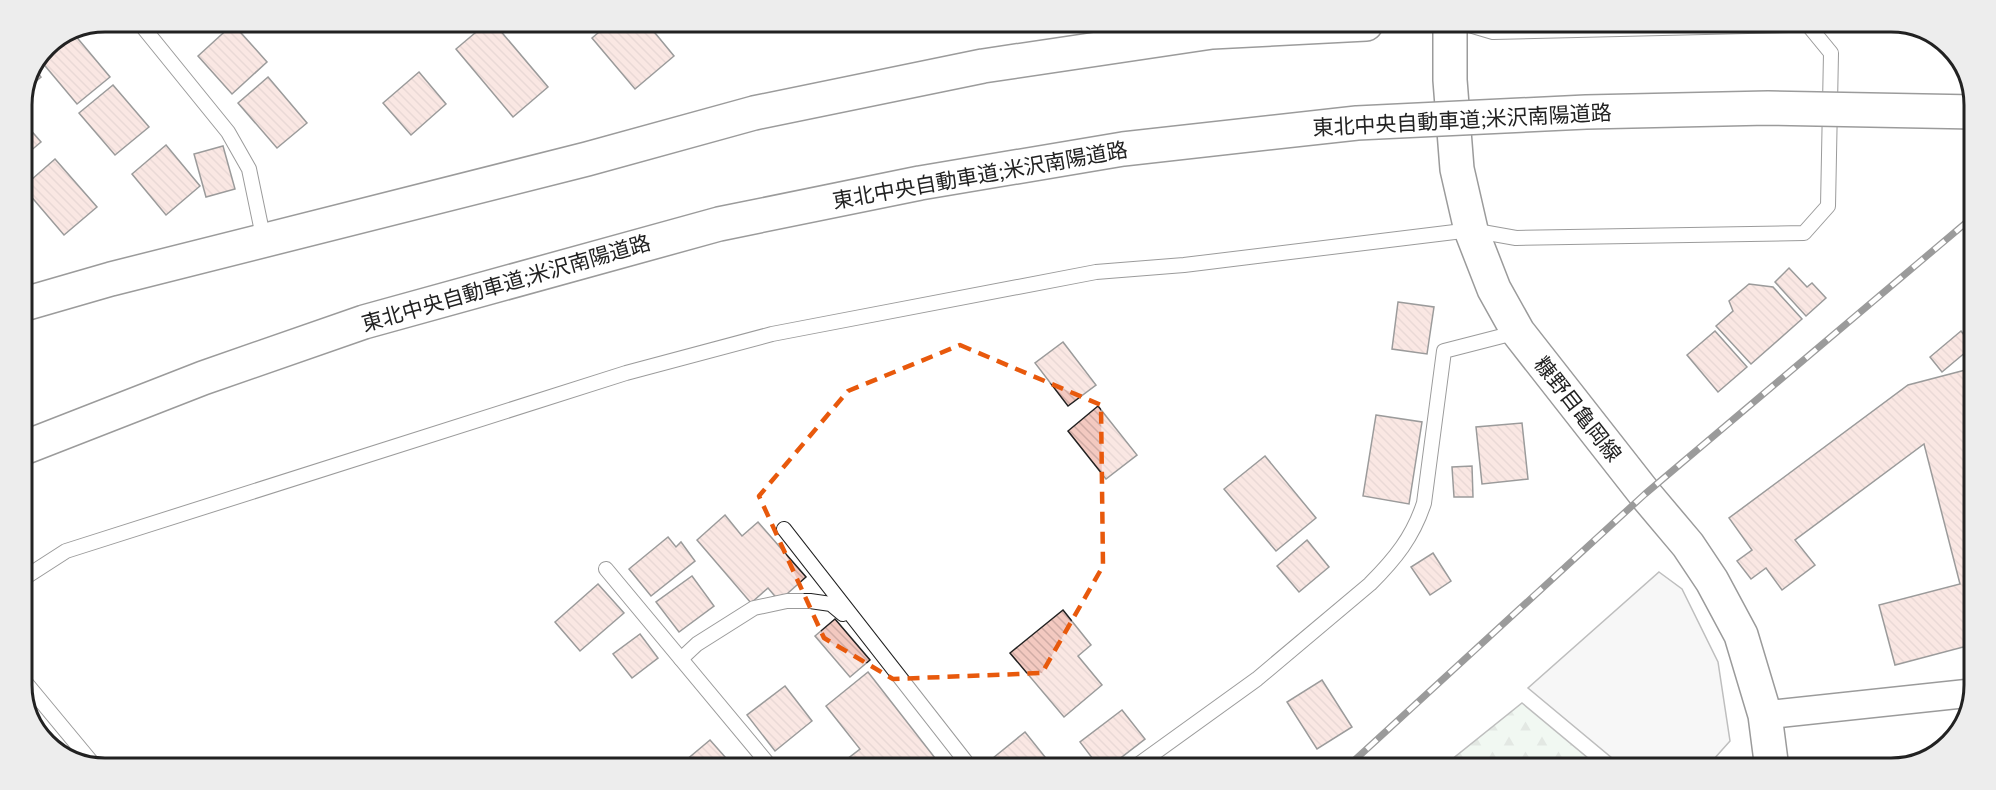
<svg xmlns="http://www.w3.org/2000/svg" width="1996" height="790" font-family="'PT Sans','Noto Sans JP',sans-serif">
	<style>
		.forest { fill: url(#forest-firs); stroke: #6f6f6f; stroke-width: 1.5 }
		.parking { fill: #ededed; stroke: #6f6f6f; stroke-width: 1.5 }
		.building { fill: url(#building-back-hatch); stroke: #222; stroke-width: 1.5 }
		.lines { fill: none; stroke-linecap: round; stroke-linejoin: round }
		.service-casing { stroke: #222; stroke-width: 16 }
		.minor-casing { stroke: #222; stroke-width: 30 }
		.tertiary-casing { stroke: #222; stroke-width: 36 }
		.secondary-casing { stroke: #222; stroke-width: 36 }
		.service { stroke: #fff; stroke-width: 14 }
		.minor { stroke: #fff; stroke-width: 27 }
		.tertiary { stroke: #fff; stroke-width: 33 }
		.secondary { stroke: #fff; stroke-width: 33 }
		.rail-casing { stroke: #222; stroke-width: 7 }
		.rail { stroke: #fff; stroke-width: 4.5; stroke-dasharray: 14; stroke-linecap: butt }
		.motorway-bridge-casing { stroke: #222; stroke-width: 36; stroke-linecap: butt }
		.motorway-bridge { stroke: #fff; stroke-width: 33 }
		.marked { fill: none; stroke: #e8590c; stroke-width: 4.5; stroke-dasharray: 12 8; stroke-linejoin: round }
		.labels { text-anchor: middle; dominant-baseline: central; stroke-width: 4.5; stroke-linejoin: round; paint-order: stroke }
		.street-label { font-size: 21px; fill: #222; stroke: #fff }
		.rim { fill: none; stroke: #222; stroke-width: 3 }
	</style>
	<defs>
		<pattern id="forest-firs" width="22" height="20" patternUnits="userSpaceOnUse" patternTransform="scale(1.5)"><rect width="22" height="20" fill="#e0efe3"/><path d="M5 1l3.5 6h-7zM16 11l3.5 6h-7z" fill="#c0cdc2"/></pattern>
		<pattern id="building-back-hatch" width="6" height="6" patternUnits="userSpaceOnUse" patternTransform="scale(1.5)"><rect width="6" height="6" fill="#f3c9c0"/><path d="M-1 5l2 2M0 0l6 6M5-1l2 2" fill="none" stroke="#d0aca5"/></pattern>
	</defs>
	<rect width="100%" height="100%" fill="#fff"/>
	<path class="forest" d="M1522,703l78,65h-159z"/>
	<path class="parking" d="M1659,572l23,17 36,73 12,79 -25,28 -81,-1 -96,-80z"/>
	<g class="building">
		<path d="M171,21h18l-11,9z"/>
		<path d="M488,22h5l55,65 -35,30 -57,-68z"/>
		<path d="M577,22h18l-11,9z"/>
		<path d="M611,22h35l28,34 -39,33 -43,-51z"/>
		<path d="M233,24l34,38 -35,32 -34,-38z"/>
		<path d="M74,34l36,43 -33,27 -36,-43z"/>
		<path d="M35,69l6,8 -16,13z"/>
		<path d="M419,72l27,32 -35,31 -28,-32z"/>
		<path d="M268,77l39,46 -30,25 -39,-45z"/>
		<path d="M113,85l36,42 -34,28 -36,-42z"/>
		<path d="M21,119l20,23 -20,17z"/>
		<path d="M166,145l34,41 -34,29 -34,-41z"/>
		<path d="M223,146l12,43 -29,8 -12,-43z"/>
		<path d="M55,159l42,48 -33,28 -41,-48z"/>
		<path d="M1789,268l18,19 5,-4 14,15 -20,18 -31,-34z"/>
		<path d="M1749,284l24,3 29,32 -51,45 -35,-38 17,-15 -4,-10z"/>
		<path d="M1398,302l36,5 -7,47 -35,-5z"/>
		<path d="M1715,331l32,36 -29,25 -31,-37z"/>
		<path d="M1961,331l12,15 -31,26 -12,-15z"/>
		<path d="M1063,342l33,43 -28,21 -33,-43z"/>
		<path d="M1973,368l-2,277 -76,20 -16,-60 81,-21 -36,-140 -129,96 20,25 -33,25 -16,-22 -15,11 -14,-18 15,-11 -23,-32 179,-133z"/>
		<path d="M1098,406l39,49 -31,24 -38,-48z"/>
		<path d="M1376,415l46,7 -13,82 -46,-8z"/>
		<path d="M1522,423l6,56 -46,5 -6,-57z"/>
		<path d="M1265,456l51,62 -40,33 -52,-62z"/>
		<path d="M1472,466l1,31h-19l-2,-30z"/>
		<path d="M725,515l17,21 16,-14 48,55 -27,24 -11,-13 -17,15 -54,-63z"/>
		<path d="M668,537l8,10 5,-5 14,19 -44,35 -22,-27z"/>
		<path d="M1307,540l22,27 -30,25 -22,-26z"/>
		<path d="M1433,553l18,28 -21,14 -19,-28z"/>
		<path d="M692,576l22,30 -35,26 -23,-30z"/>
		<path d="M598,584l26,29 -44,38 -25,-29z"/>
		<path d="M1063,610l28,35 -13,11 24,29 -38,32 -54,-64z"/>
		<path d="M835,619l35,41 -20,17 -35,-41z"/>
		<path d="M640,634l18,24 -26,20 -19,-24z"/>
		<path d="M868,672l74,95 -104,-1 22,-17 -34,-43z"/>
		<path d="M1322,680l30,47 -35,22 -30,-47z"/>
		<path d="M785,686l27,35 -37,30 -28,-36z"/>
		<path d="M1122,710l23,29 -36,28h-10l-19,-25z"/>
		<path d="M1025,732l28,35h-61l-4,-5z"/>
		<path d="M710,740l23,26h-54z"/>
	</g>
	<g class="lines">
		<defs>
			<g id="service">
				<path d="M138,21l90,111 21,37 15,72"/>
				<path d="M1466,24l27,8 296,-7"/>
				<path d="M784,529l186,238"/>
				<path d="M606,569l164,197"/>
				<path d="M21,580l45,-29 560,-178 146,-39 324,-62 88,-7 287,-35 45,8 288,-5 24,-27 3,-153 -23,-28"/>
				<path d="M681,659l16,-15 57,-36 33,-7h23l21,3 12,10"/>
				<path d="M21,677l73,88"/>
				<path d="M1135,767l122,-88 113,-95c25,-25 43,-47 54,-81l20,-152 74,-19"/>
			</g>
			<path id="minor" d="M1765,715l206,-22"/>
			<path id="tertiary" d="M21,305l90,-26 476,-120 167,-46 229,-47 229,-34 154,-8"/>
			<path id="secondary" d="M1450,24v56l7,89 14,61 23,59 24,43 127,162 43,51 24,36 29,54 24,80 7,54"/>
		</defs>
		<use href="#service" class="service-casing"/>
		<use href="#minor" class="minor-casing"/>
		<use href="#tertiary" class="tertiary-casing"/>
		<use href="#secondary" class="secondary-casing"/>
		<use href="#service" class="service"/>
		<use href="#minor" class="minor"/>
		<use href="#tertiary" class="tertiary"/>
		<use href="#secondary" class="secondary"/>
		<defs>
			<path id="rail" d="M1346,768l299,-274 329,-278"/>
		</defs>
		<use href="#rail" class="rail-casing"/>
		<use href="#rail" class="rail"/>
		<defs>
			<path id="motorway-bridge" d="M21,449l182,-71 161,-56 355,-98 201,-41 203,-34 234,-26 229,-11 182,-4 207,4"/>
		</defs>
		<use href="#motorway-bridge" class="motorway-bridge-casing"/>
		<use href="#motorway-bridge" class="motorway-bridge"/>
	</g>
	<path d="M0 0H1996V790H0ZM960,345l141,60 2,161 -61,107 -149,6 -69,-41 -65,-142 89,-105z" fill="#fff" fill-opacity=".55" fill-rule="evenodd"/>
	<path class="marked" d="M960,345l141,60 2,161 -61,107 -149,6 -69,-41 -65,-142 89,-105z"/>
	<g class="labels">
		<g class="street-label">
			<text transform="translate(1462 120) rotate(-3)">東北中央自動車道;米沢南陽道路</text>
			<text transform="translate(980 175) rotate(-10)">東北中央自動車道;米沢南陽道路</text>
			<text transform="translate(506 283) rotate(-16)">東北中央自動車道;米沢南陽道路</text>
			<text transform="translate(1578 409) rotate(52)">糠野目亀岡線</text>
		</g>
	</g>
	<path d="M0 0H1996V790H0ZM105 32H1891A73 73 0 0 1 1964 105V685A73 73 0 0 1 1891 758H105A73 73 0 0 1 32 685V105A73 73 0 0 1 105 32Z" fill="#ededed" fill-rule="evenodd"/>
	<path class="rim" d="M105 32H1891A73 73 0 0 1 1964 105V685A73 73 0 0 1 1891 758H105A73 73 0 0 1 32 685V105A73 73 0 0 1 105 32Z"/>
</svg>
